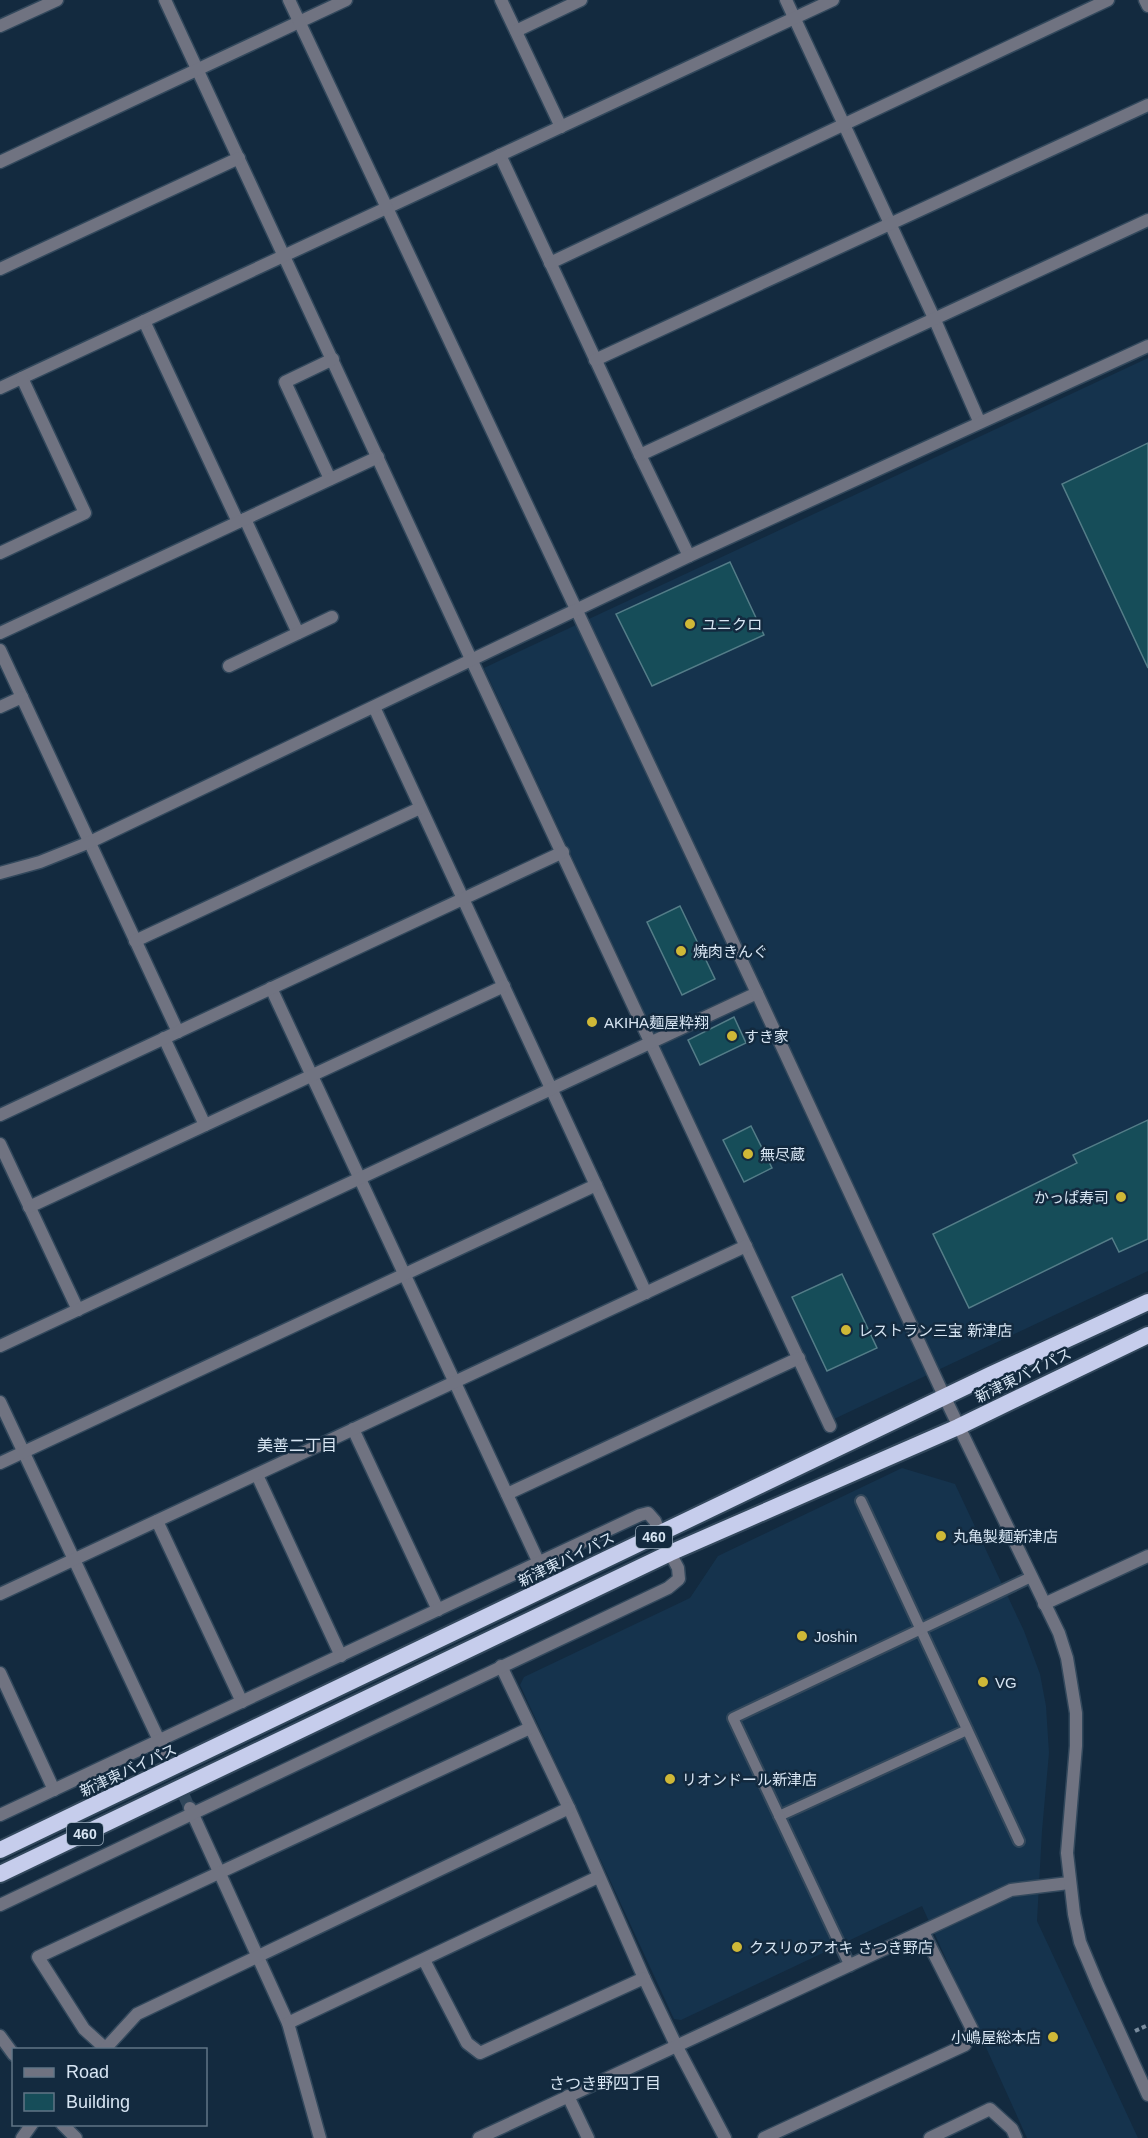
<svg xmlns="http://www.w3.org/2000/svg" width="1148" height="2138" font-family="Arial,'Noto Sans JP',sans-serif">
	<style>
		.built { fill: #15334d }
		.building { fill: #164d59; stroke: #547d88; stroke-width: 1.5 }
		.lines { fill: none; stroke-linecap: round; stroke-linejoin: round }
		.minor-tunnel { stroke: #30465a; stroke-width: 12; stroke-dasharray: 12 6; stroke-linecap: butt }
		.service-casing { stroke: #32485c; stroke-width: 14 }
		.minor-casing { stroke: #32485c; stroke-width: 15 }
		.tertiary-casing { stroke: #32485c; stroke-width: 15 }
		.trunk-casing { stroke: #32485c; stroke-width: 20 }
		.path { stroke: #798b9d; stroke-width: 4; stroke-dasharray: 4.5 3; stroke-linecap: butt }
		.service { stroke: #707381; stroke-width: 10 }
		.minor { stroke: #707381; stroke-width: 12 }
		.tertiary { stroke: #707381; stroke-width: 12 }
		.trunk { stroke: #c6cdec; stroke-width: 16 }
		.poi-dot { fill: #cfb837; stroke: #132a3f; stroke-width: 2 }
		.labels { text-anchor: middle; dominant-baseline: central; stroke-width: 5; stroke-linejoin: round; paint-order: stroke }
		.shield { fill: #132a3f; stroke: #9cadbd; stroke-width: 1.5 }
		.shield-label { font-size: 14px; font-weight: bold; fill: #d7e5f3 }
		.poi-label { font-size: 15px; fill: #d7e5f3; stroke: #132a3f; text-anchor: start }
		.street-label { font-size: 15px; fill: #d7e5f3; stroke: #132a3f }
		.neighbourhood-label { font-size: 16px; fill: #d7e5f3; stroke: #132a3f }
	</style>
	<rect width="100%" height="100%" fill="#132a3f"/>
	<g class="built">
		<path d="M1148,358v913l-314,148 -350,-751z"/>
		<path d="M902,1468l53,16 69,147 16,43 6,32 3,47 -7,78 -5,90 101,217h-111l-105,-232 -241,114 -7,-1 -154,-334 4,-8 166,-79 28,-42z"/>
	</g>
	<g class="building">
		<path d="M1148,443v225l-86,-184z"/>
		<path d="M730,562l34,73 -112,51 -36,-72z"/>
		<path d="M680,906l35,73 -33,16 -35,-73z"/>
		<path d="M734,1017l12,26 -46,22 -12,-25z"/>
		<path d="M1148,1120v119l-29,13 -7,-14 -143,70 -36,-74 144,-71 -4,-8z"/>
		<path d="M751,1126l21,42 -28,14 -21,-42z"/>
		<path d="M842,1274l35,74 -50,23 -35,-74z"/>
	</g>
	<g class="lines">
		<path class="minor-tunnel" d="M169,1762l20,45"/>
		<defs>
			<g id="service">
				<path d="M861,1501l158,340"/>
				<path d="M779,1816l188,-86"/>
				<path d="M850,1966l-117,-248 298,-141"/>
			</g>
			<g id="minor">
				<path d="M165,0l306,659 359,767"/>
				<path d="M501,0l60,127"/>
				<path d="M786,0l148,318 45,103"/>
				<path d="M1145,0l3,6"/>
				<path d="M0,26l57,-26"/>
				<path d="M516,31l65,-31"/>
				<path d="M500,155l140,300 49,101"/>
				<path d="M0,162l346,-162"/>
				<path d="M550,263l558,-263"/>
				<path d="M0,269l239,-111"/>
				<path d="M144,321l94,201"/>
				<path d="M595,360l553,-255"/>
				<path d="M0,388l833,-388"/>
				<path d="M640,455l508,-235"/>
				<path d="M330,479l-45,-97 48,-23"/>
				<path d="M245,519l53,114"/>
				<path d="M0,553l85,-40 -63,-135"/>
				<path d="M0,633l378,-176"/>
				<path d="M0,650l178,382"/>
				<path d="M229,666l103,-49"/>
				<path d="M0,707l22,-10"/>
				<path d="M374,707l272,586"/>
				<path d="M135,941l285,-133"/>
				<path d="M271,988l268,575"/>
				<path d="M164,1038l41,87"/>
				<path d="M0,1115l563,-263"/>
				<path d="M0,1144l78,166"/>
				<path d="M29,1207l475,-221"/>
				<path d="M0,1346l757,-353"/>
				<path d="M0,1402l165,351"/>
				<path d="M353,1429l85,181"/>
				<path d="M0,1463l596,-278"/>
				<path d="M257,1475l84,181"/>
				<path d="M507,1494l292,-136"/>
				<path d="M157,1521l85,181"/>
				<path d="M0,1594l746,-348"/>
				<path d="M1044,1604l104,-48"/>
				<path d="M501,1666l68,142 75,170 32,67 49,93"/>
				<path d="M0,1673l54,117"/>
				<path d="M190,1808l98,215 32,115"/>
				<path d="M0,1815l640,-300 8,-2 7,8 5,13"/>
				<path d="M0,1905l668,-317 11,-9 -1,-11 -8,-15"/>
				<path d="M424,1960l43,83 13,10 164,-75"/>
				<path d="M288,2023l310,-146"/>
				<path d="M0,2036l14,19"/>
				<path d="M105,2048l-21,-19 -46,-72 492,-229"/>
				<path d="M104,2050l33,-36 432,-206"/>
				<path d="M568,2096l20,42"/>
				<path d="M62,2124l14,14"/>
				<path d="M22,2138l10,-14"/>
				<path d="M479,2138l532,-248 58,-7"/>
				<path d="M764,2138l201,-93 7,-16 -49,-97"/>
				<path d="M930,2138l60,-29 22,20 4,9"/>
			</g>
			<g id="tertiary">
				<path d="M289,0l468,993 188,405 114,235 8,25 9,55v33l-9,107 7,61 6,28 18,43 50,110"/>
				<path d="M0,873l40,-11 50,-20 599,-286 459,-210"/>
			</g>
			<g id="trunk">
				<path d="M0,1850l990,-475 158,-73"/>
				<path d="M0,1874l670,-321 288,-126 190,-92"/>
			</g>
		</defs>
		<use href="#service" class="service-casing"/>
		<use href="#minor" class="minor-casing"/>
		<use href="#tertiary" class="tertiary-casing"/>
		<use href="#trunk" class="trunk-casing"/>
		<path class="path" d="M1135,2031l13,-6"/>
		<use href="#service" class="service"/>
		<use href="#minor" class="minor"/>
		<use href="#tertiary" class="tertiary"/>
		<use href="#trunk" class="trunk"/>
	</g>
	<g class="poi-dot">
		<circle cx="690" cy="624" r="6"/>
		<circle cx="681" cy="951" r="6"/>
		<circle cx="592" cy="1022" r="6"/>
		<circle cx="732" cy="1036" r="6"/>
		<circle cx="748" cy="1154" r="6"/>
		<circle cx="1121" cy="1197" r="6"/>
		<circle cx="846" cy="1330" r="6"/>
		<circle cx="941" cy="1536" r="6"/>
		<circle cx="802" cy="1636" r="6"/>
		<circle cx="983" cy="1682" r="6"/>
		<circle cx="670" cy="1779" r="6"/>
		<circle cx="737" cy="1947" r="6"/>
		<circle cx="1053" cy="2037" r="6"/>
	</g>
	<g class="labels">
		<g class="shield">
			<rect x="636" y="1526" width="36" height="22" rx="4.5"/>
			<rect x="67" y="1823" width="36" height="22" rx="4.5"/>
		</g>
		<g class="shield-label">
			<text x="654" y="1537">460</text>
			<text x="85" y="1834">460</text>
		</g>
		<g class="poi-label">
			<text x="702" y="624">ユニクロ</text>
			<text x="693" y="951">焼肉きんぐ</text>
			<text x="604" y="1022">AKIHA麺屋粋翔</text>
			<text x="744" y="1036">すき家</text>
			<text x="760" y="1154">無尽蔵</text>
			<text x="1109" y="1197" text-anchor="end">かっぱ寿司</text>
			<text x="858" y="1330">レストラン三宝 新津店</text>
			<text x="953" y="1536">丸亀製麺新津店</text>
			<text x="814" y="1636">Joshin</text>
			<text x="995" y="1682">VG</text>
			<text x="682" y="1779">リオンドール新津店</text>
			<text x="749" y="1947">クスリのアオキ さつき野店</text>
			<text x="1041" y="2037" text-anchor="end">小嶋屋総本店</text>
		</g>
		<g class="street-label">
			<text transform="translate(1023 1375) rotate(-26)">新津東バイパス</text>
			<text transform="translate(566 1559) rotate(-26)">新津東バイパス</text>
			<text transform="translate(128 1770) rotate(-25)">新津東バイパス</text>
		</g>
		<g class="neighbourhood-label">
			<text x="297" y="1445">美善二丁目</text>
			<text x="605" y="2083">さつき野四丁目</text>
		</g>
	</g>
	<rect x="12" y="2048" width="195" height="78" fill="#132a3f" stroke="#617587" stroke-width="1.5"/>
	<rect x="24" y="2068" width="30" height="9" fill="#707381" stroke="#617587" stroke-width="1.5"/>
	<text x="66" y="2078" font-size="18" fill="#d7e5f3">Road</text>
	<rect x="24" y="2093" width="30" height="18" fill="#164d59" stroke="#617587" stroke-width="1.5"/>
	<text x="66" y="2108" font-size="18" fill="#d7e5f3">Building</text>
</svg>
